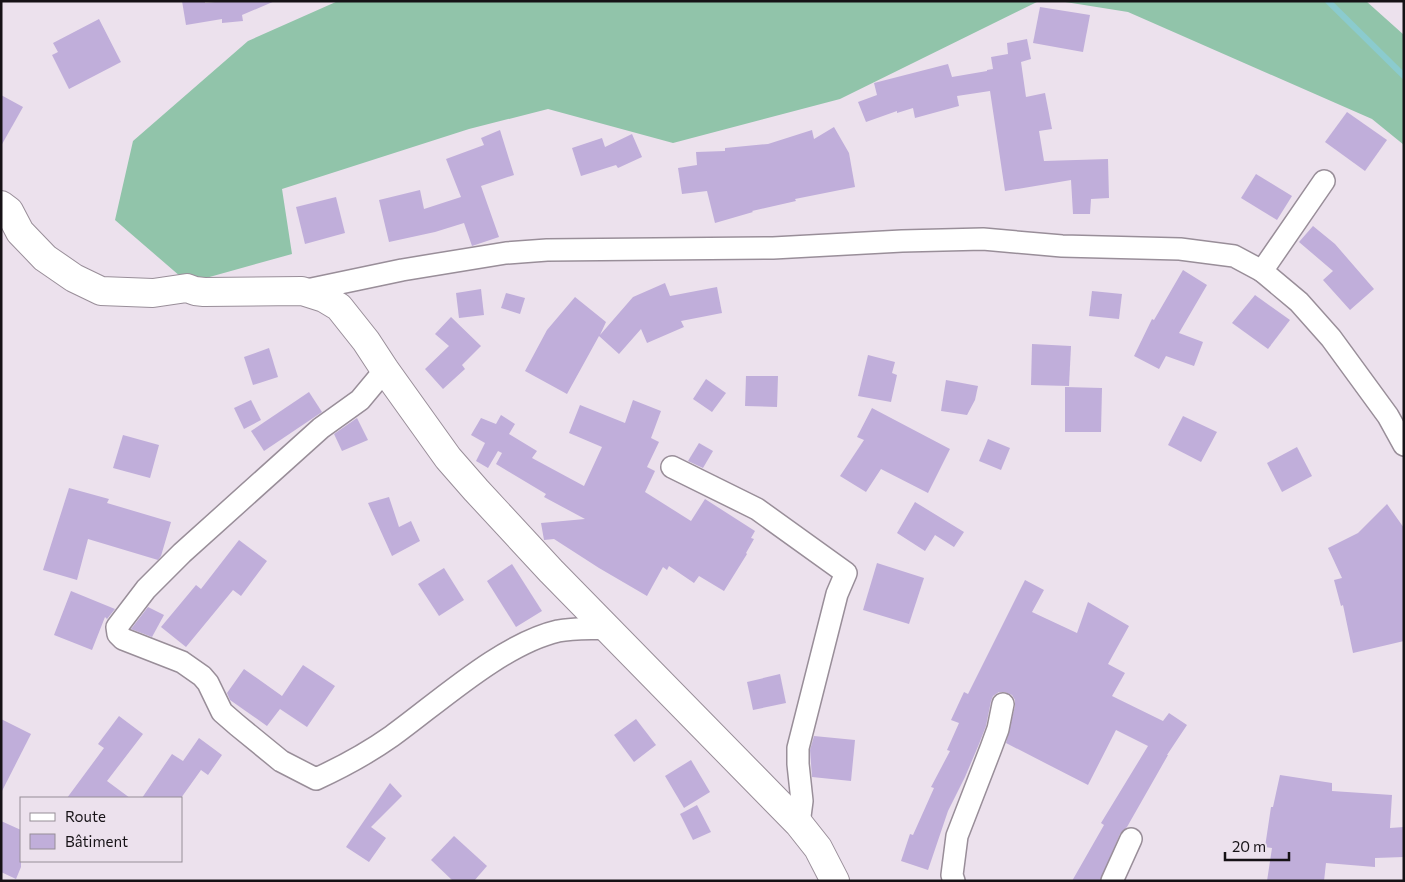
<svg xmlns="http://www.w3.org/2000/svg" width="1405" height="882" font-family="Commissioner,sans-serif">
	<style>
		.forest { fill: #91c4aa }
		.lines { fill: none; stroke-linecap: round; stroke-linejoin: round }
		.stream { stroke: #8bcbce; stroke-width: 6 }
		.building { fill: #c0aeda }
		.street-casing { stroke: #998e99; stroke-width: 24 }
		.secondary-casing { stroke: #998e99; stroke-width: 30 }
		.street { stroke: #fff; stroke-width: 21 }
		.secondary { stroke: #fff; stroke-width: 28 }
	</style>
	<rect width="100%" height="100%" fill="#ece1ed"/>
	<g class="forest">
		<path d="M338,1h701l-199,98 -167,44 -125,-34 -79,20 -187,60 10,65 -104,29 -73,-63 18,-79 115,-100z"/>
		<path d="M1059,1h307l38,34v110l-32,-26 -244,-107z"/>
	</g>
	<g class="lines">
		<path class="stream" d="M1328,1l76,75"/>
	</g>
	<g class="building">
		<path d="M182,1h23v2l20,-2h50l-33,14 1,6 -21,2v-4l-36,6z"/>
		<path d="M1040,7l50,8 -7,37 -50,-9z"/>
		<path d="M99,19l22,43 -52,27 -17,-34 6,-3 -5,-9z"/>
		<path d="M1027,39l4,20 -10,3 5,35 19,-4 7,36 -13,2 5,30 64,-2 1,39 -18,1 -1,15h-17l-2,-34 -66,11 -15,-100 -33,5 2,10 -44,12 -2,-10 -16,5v-2l-31,11 -8,-20 19,-7 -3,-12 74,-19 4,13 35,-6v-1l6,-1 -2,-12 17,-3 -1,-11z"/>
		<path d="M1,95l22,12 -22,39z"/>
		<path d="M1347,112l40,28 -22,31 -40,-29z"/>
		<path d="M834,127l15,26 6,34 -60,12 1,2 -44,10 1,1 -38,11 -8,-32 -25,3 -4,-26 19,-3 -1,-13 29,-1v-3l43,-4 44,-14 2,9z"/>
		<path d="M500,130l14,45 -33,11 18,51 -27,9 -8,-23 -29,9 -46,10 -10,-42 41,-10 4,19 37,-12 -15,-38 38,-14 -3,-7z"/>
		<path d="M632,134l10,23 -24,11 -2,-3 -35,11 -9,-28 30,-10 3,9z"/>
		<path d="M1256,174l36,22 -15,24 -36,-22z"/>
		<path d="M336,197l9,36 -40,11 -9,-37z"/>
		<path d="M1313,226l22,18 39,45 -24,21 -27,-30 10,-9 -34,-29z"/>
		<path d="M1183,270l24,15 -28,48 24,9 -9,24 -28,-10 -7,13 -25,-13 18,-37 2,1z"/>
		<path d="M665,283l5,13 47,-9 5,26 -41,8 3,6 -37,16 -6,-14 -22,25 -20,-18 -32,58 -42,-23 22,-41 28,-33 31,25 -6,13 33,-38z"/>
		<path d="M481,289l3,26 -25,3 -3,-25z"/>
		<path d="M1092,291l30,3 -3,25 -30,-3z"/>
		<path d="M506,293l19,5 -5,16 -19,-6z"/>
		<path d="M1255,295l35,25 -22,29 -36,-26z"/>
		<path d="M451,317l30,29 -19,19 3,4 -22,20 -18,-20 24,-23 -14,-12z"/>
		<path d="M1032,344l39,2 -2,40 -38,-1z"/>
		<path d="M269,348l9,29 -25,8 -9,-28z"/>
		<path d="M868,355l27,7 -3,11 5,2 -6,27 -33,-6z"/>
		<path d="M746,376h32l-1,31 -32,-1z"/>
		<path d="M706,379l20,14 -14,19 -19,-13z"/>
		<path d="M946,380l32,6 -3,14 -8,15 -26,-4z"/>
		<path d="M1065,387l37,1 -1,44h-36z"/>
		<path d="M309,392l13,20 -58,39 -13,-20z"/>
		<path d="M251,400l10,20 -17,9 -10,-21z"/>
		<path d="M633,400l28,11 -10,27 8,4 -12,25 8,4 -10,21 46,29 14,-22 50,32 -4,7 3,1 -8,14 1,1 -23,37 -25,-15 -5,7 -25,-17 -2,4 -4,-3 -16,29 -48,-28 -45,-29 -10,1 -3,-17 44,-4 -41,-22 2,-3 -50,-30 6,-11 -4,-2 -10,17 -12,-7 9,-18 -14,-8 10,-17 15,6 5,-9 14,9 -6,10 28,17 -5,7 52,28 18,-39 -33,-14 11,-28 45,18z"/>
		<path d="M872,408l78,41 -22,44 -47,-24 -15,23 -26,-16 24,-36 -7,-3z"/>
		<path d="M1183,416l34,16 -16,30 -33,-17z"/>
		<path d="M357,418l11,22 -26,11 -8,-17z"/>
		<path d="M123,435l36,10 -9,33 -37,-10z"/>
		<path d="M988,439l22,9 -9,22 -22,-9z"/>
		<path d="M699,443l14,8 -10,17 -15,-7z"/>
		<path d="M1297,447l15,29 -30,16 -15,-29z"/>
		<path d="M69,488l40,11 -2,4 64,19 -10,34 -3,4 -70,-21 -11,41 -34,-10z"/>
		<path d="M389,497l10,30 12,-6 9,20 -28,15 -24,-53z"/>
		<path d="M915,502l49,30 -10,15 -19,-12 -10,16 -28,-18z"/>
		<path d="M1387,504l17,24v113l-51,12 -10,-48 -2,1 -7,-26 8,-2 -14,-30 30,-15z"/>
		<path d="M239,540l28,21 -26,35 -8,-6 -47,57 -25,-20 35,-42 5,4z"/>
		<path d="M877,563l47,15 -15,46 -46,-14z"/>
		<path d="M512,564l30,47 -26,16 -29,-46z"/>
		<path d="M444,568l20,32 -25,16 -21,-32z"/>
		<path d="M1025,580l19,10 -12,22 45,21 11,-31 41,24 -21,38 17,9 -13,23 51,25 6,-8 18,12 -20,30h1l-41,72 -7,7 -20,47h-28l32,-56 -3,-2 47,-77 -32,-16 -28,55 -82,-42 9,-37v-6l-3,-5 -7,-3h-6l-6,4 -2,5 -5,25 -7,18 -14,33 -17,34 -20,59 -27,-9 9,-27 3,1 21,-47 -3,-1 19,-36 -3,-1 12,-27 -8,-3 13,-28 4,2z"/>
		<path d="M71,591l44,18 -8,10 -2,-2 -13,33 -38,-15z"/>
		<path d="M148,607l16,8 -12,22 -21,-8z"/>
		<path d="M303,665l32,21 -28,41 -27,-18 -13,17 -37,-26 -3,-7 17,-24 38,27z"/>
		<path d="M780,674l6,29 -33,7 -6,-28z"/>
		<path d="M119,716l24,18 -36,47 23,17h-63l37,-50 -6,-4z"/>
		<path d="M1,719l30,15 -30,59z"/>
		<path d="M636,719l20,26 -22,17 -20,-27z"/>
		<path d="M814,736l41,4 -4,41 -39,-4 -2,-27z"/>
		<path d="M199,738l23,17 -14,20 -7,-5 -20,28h-39l30,-44 11,7z"/>
		<path d="M691,760l19,32 -26,16 -19,-32z"/>
		<path d="M1280,775l52,8v8l60,4 -2,33 14,-1v30l-29,1v9l-49,-4 -2,18h-57l5,-33 -7,-1 6,-40h2z"/>
		<path d="M390,783l12,13 -31,31 15,11 -17,24 -23,-15z"/>
		<path d="M697,805l14,27 -18,8 -13,-26z"/>
		<path d="M1,821l20,9v37l-5,12 -15,-7z"/>
		<path d="M454,836l33,30 -13,15h-21l-22,-21z"/>
	</g>
	<g class="lines">
		<defs>
			<g id="street">
				<path d="M1262,271l62,-90"/>
				<path d="M302,291l100,-21 104,-17 41,-3 226,-2 129,-7 81,-2 79,7 118,3 54,7 28,15 37,31 32,36 57,78 16,29"/>
				<path d="M385,370l-25,30 -39,28 -139,125 -36,36 -29,38 1,7 5,5 59,23 20,14 6,7 14,29 15,13 44,36 35,18c26,-12 52,-26 76,-43 47,-34 110,-92 166,-105 16,-3 34,-2 50,-3"/>
				<path d="M672,467l85,42 89,64 -9,21 -39,154v16l4,37 -3,23"/>
				<path d="M954,881l-2,-6 5,-39 34,-88 7,-19 5,-25"/>
				<path d="M1112,881l19,-42"/>
			</g>
			<path id="secondary" d="M1,205l8,6 11,21 25,26 29,20 27,13 52,2 34,-5 8,3 9,1 98,-1 22,7 15,9 27,34 19,29 63,88 28,32 75,81 248,253 19,24 17,33"/>
		</defs>
		<use href="#street" class="street-casing"/>
		<use href="#secondary" class="secondary-casing"/>
		<use href="#street" class="street"/>
		<use href="#secondary" class="secondary"/>
	</g>
	<rect width="1405" height="882" fill="none" stroke="#161216" stroke-width="5"/>
	<rect x="20" y="797" width="162" height="65" fill="#ece1ed" stroke="#968e97"/>
	<rect x="30" y="813" width="25" height="8" fill="#ffffff" stroke="#968e97"/>
	<text x="65" y="822" font-size="15" fill="#161216">Route</text>
	<rect x="30" y="834" width="25" height="15" fill="#c0aeda" stroke="#968e97"/>
	<text x="65" y="847" font-size="15" fill="#161216">Bâtiment</text>
	<path d="M1225 852v8h64v-8" fill="none" stroke="#161216" stroke-width="2.5"/>
	<text x="1232" y="852" font-size="15" fill="#161216" stroke="#ece1ed" stroke-width="4" paint-order="stroke">20 m</text>
</svg>
